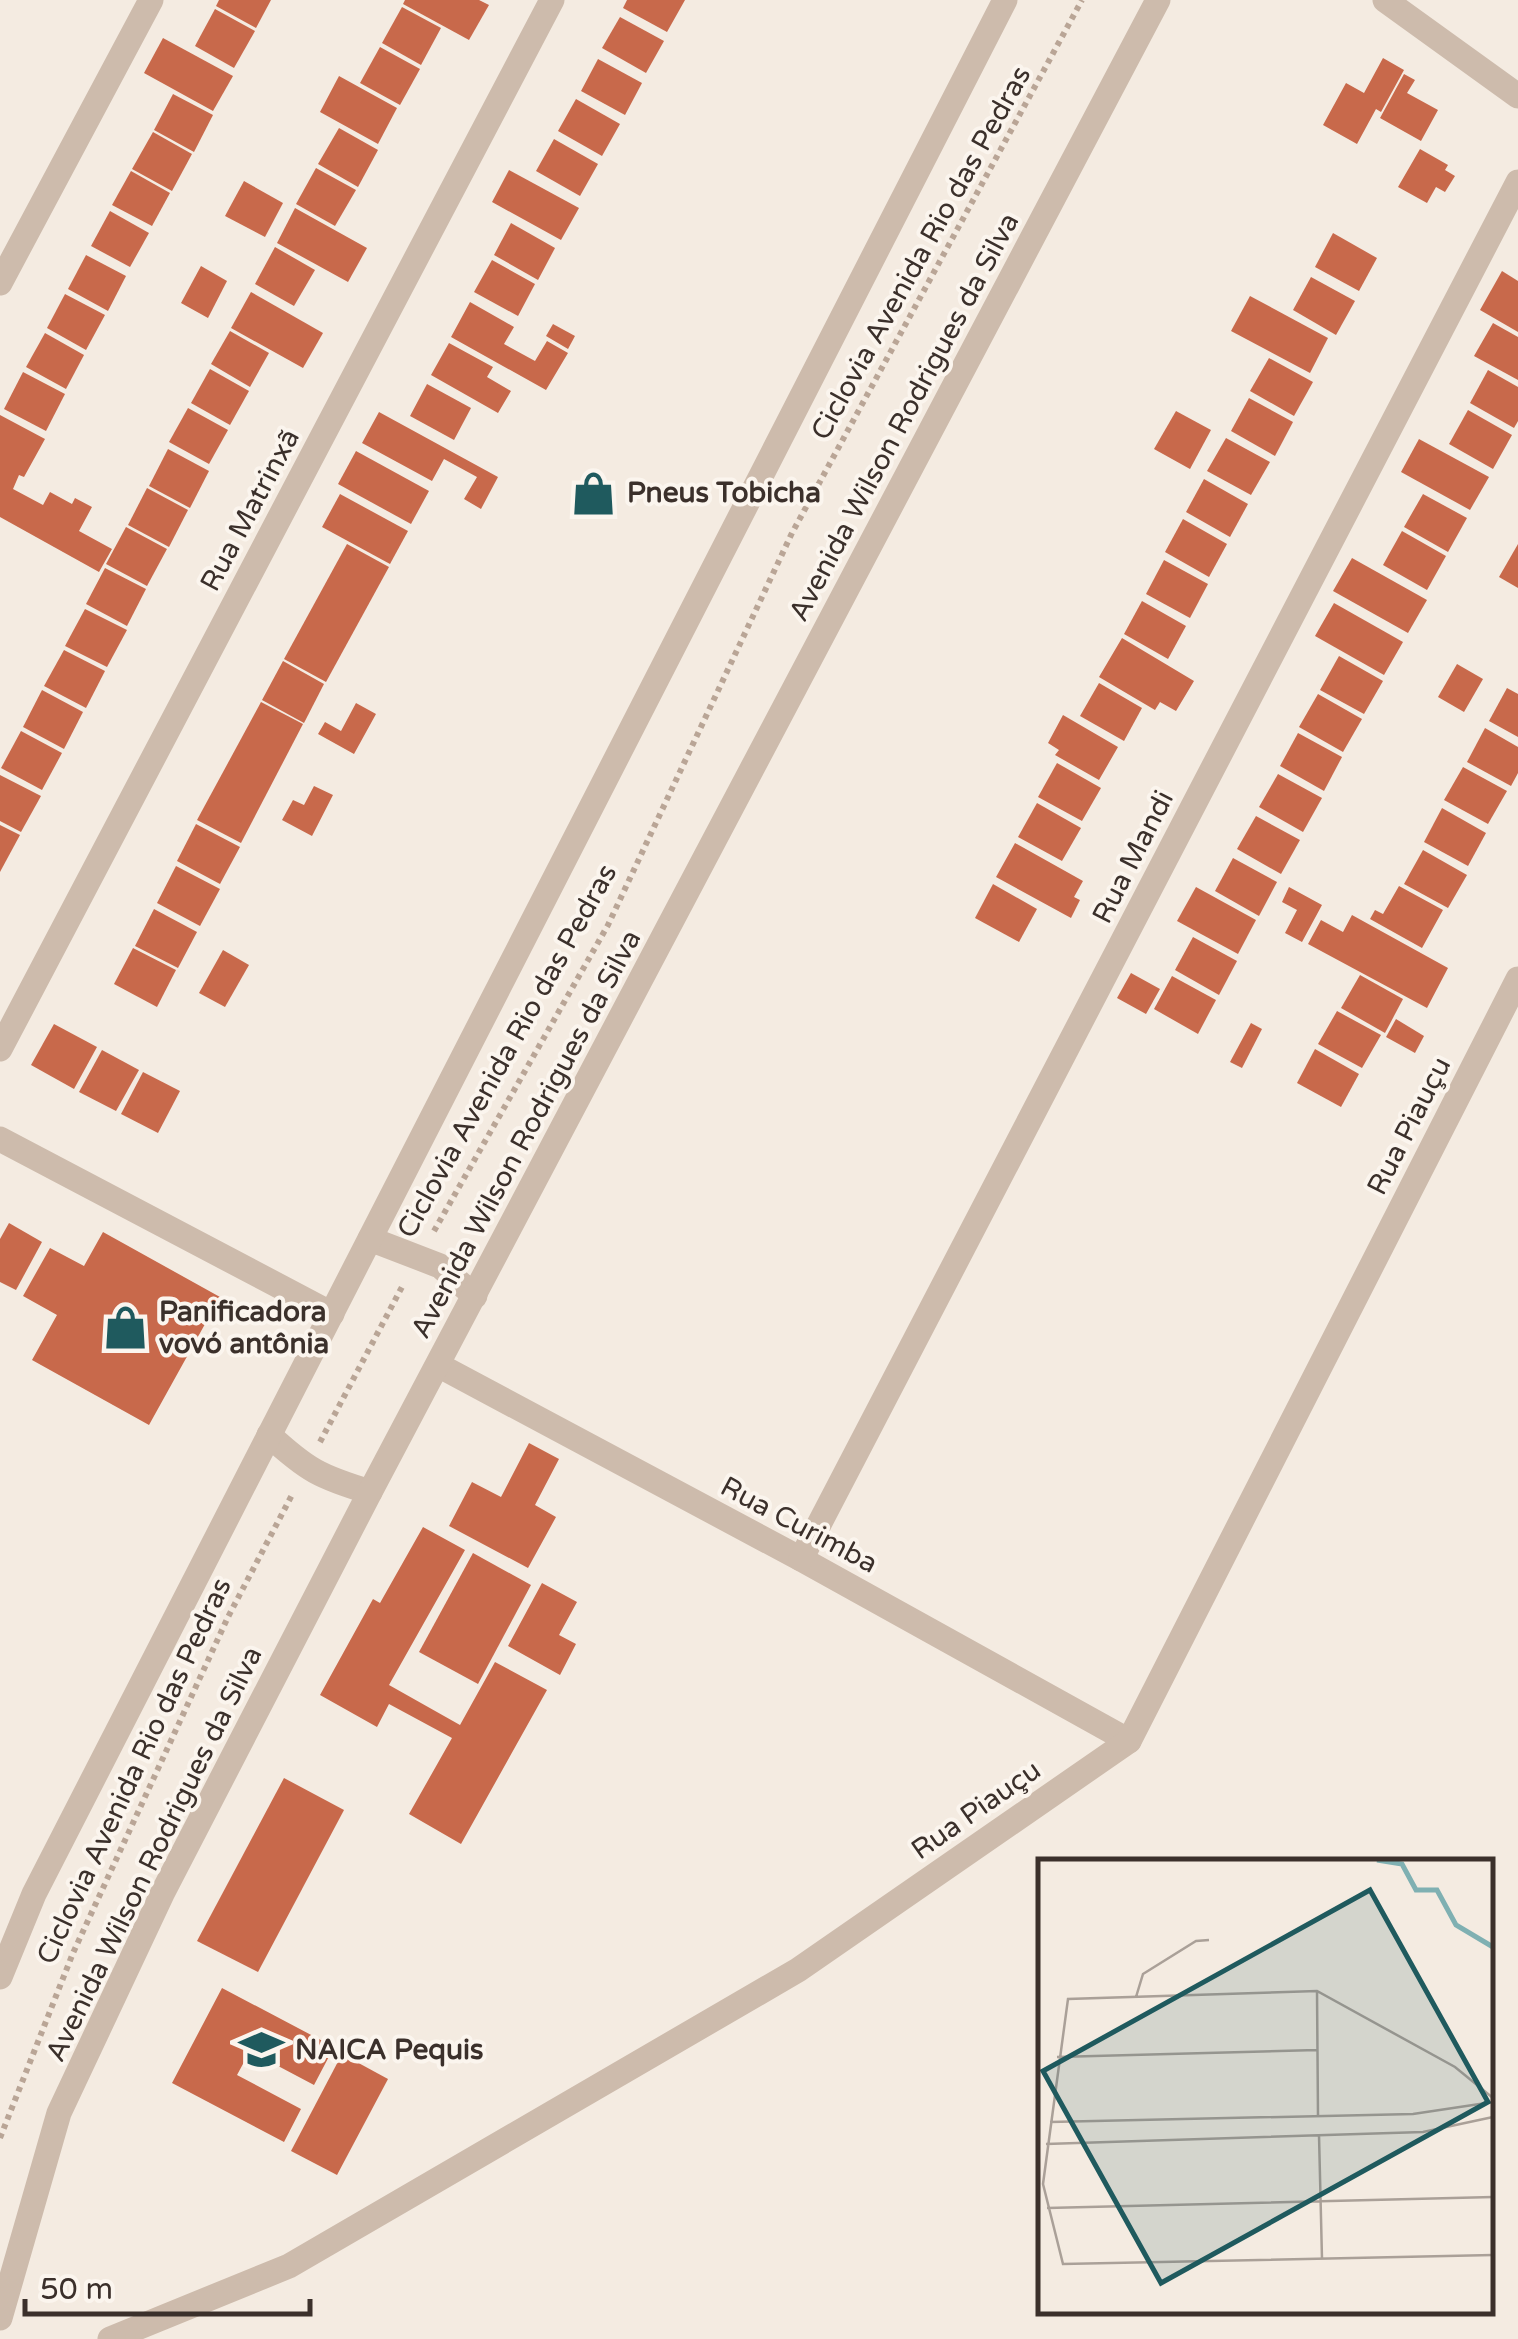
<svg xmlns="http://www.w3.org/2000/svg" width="1518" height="2339" font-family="'Varela Round',sans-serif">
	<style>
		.building { fill: #c8694b }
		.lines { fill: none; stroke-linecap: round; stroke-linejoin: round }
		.path { stroke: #b9a596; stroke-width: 6; stroke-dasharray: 5 5; stroke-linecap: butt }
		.minor { stroke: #cdbbac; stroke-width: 25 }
		.labels { text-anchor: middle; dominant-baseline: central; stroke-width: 8; stroke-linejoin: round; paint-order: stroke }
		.street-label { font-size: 28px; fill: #3b302b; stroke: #fbf5ee }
		.poi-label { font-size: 28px; font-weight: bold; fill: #3b302b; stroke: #fbf5ee; text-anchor: start }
		.inset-river { fill: none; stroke: #7fb0b2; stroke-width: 5 }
		.inset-road { fill: none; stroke: #aaa098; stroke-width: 2.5 }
		.view { fill: #1f5a5e; fill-opacity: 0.15; stroke: #1f5a5e; stroke-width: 5 }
		.inset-edge { fill: none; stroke: #3b302b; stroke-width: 5 }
	</style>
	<rect width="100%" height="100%" fill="#f4ebe1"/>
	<g class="building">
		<path d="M219,0h52l-15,28 -40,-22z"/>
		<path d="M405,0h74l10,5 -20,35 -66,-36z"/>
		<path d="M627,0h58l-18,32 -44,-24z"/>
		<path d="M402,7l39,21 -20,37 -39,-22z"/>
		<path d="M215,9l40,22 -21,37 -39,-22z"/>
		<path d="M620,17l44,24 -18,32 -44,-25z"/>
		<path d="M163,38l70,38 -20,35 -69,-38z"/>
		<path d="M380,47l40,22 -20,36 -40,-22z"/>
		<path d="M1383,58l21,12 -23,42 -5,-3 -19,35 -34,-19 23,-42 18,10z"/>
		<path d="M598,59l44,24 -17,32 -44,-24z"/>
		<path d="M1404,74l11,6 -8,13 31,17 -17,31 -41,-23z"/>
		<path d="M339,76l58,32 -19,36 -58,-32z"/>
		<path d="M173,94l40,21 -19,37 -40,-22z"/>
		<path d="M576,99l44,25 -18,32 -44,-25z"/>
		<path d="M339,128l39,22 -20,37 -40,-23z"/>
		<path d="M153,132l39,22 -20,37 -40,-22z"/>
		<path d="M554,139l44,25 -18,32 -44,-25z"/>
		<path d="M1420,149l28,16 -3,5 10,6 -10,16 -9,-5 -9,16 -29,-16z"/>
		<path d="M316,168l40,22 -21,36 -39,-22z"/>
		<path d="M509,170l70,38 -18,32 -69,-38z"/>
		<path d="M131,171l39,22 -18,33 -40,-21z"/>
		<path d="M244,181l39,22 -18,34 -40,-21z"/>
		<path d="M295,208l72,40 -19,34 -71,-39z"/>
		<path d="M110,211l39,22 -19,34 -39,-21z"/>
		<path d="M511,223l44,25 -17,32 -44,-25z"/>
		<path d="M1333,233l44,25 -18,33 -44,-24z"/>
		<path d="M275,247l40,23 -21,36 -39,-22z"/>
		<path d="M86,255l40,21 -18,35 -40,-22z"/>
		<path d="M492,260l43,24 -17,32 -44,-24z"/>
		<path d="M201,266l26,15 -19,37 -27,-15z"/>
		<path d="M1502,271l16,10v51l-38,-22z"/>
		<path d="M1311,277l44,24 -19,34 -43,-25z"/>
		<path d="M251,292l72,41 -20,35 -72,-40z"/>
		<path d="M65,294l40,21 -19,35 -39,-22z"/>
		<path d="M1250,296l78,42 -18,35 -79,-42z"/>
		<path d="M470,302l44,25 -10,17 31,17 12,-20 21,12 -22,37 -95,-53z"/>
		<path d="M1493,323l25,14v43l-44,-24z"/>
		<path d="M553,324l22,12 -7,13 -22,-13z"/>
		<path d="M230,331l39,22 -19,34 -39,-23z"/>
		<path d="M45,333l39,22 -18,34 -40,-22z"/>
		<path d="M449,343l44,24 -6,10 24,14 -13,22 -67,-38z"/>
		<path d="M1269,358l44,24 -19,34 -44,-25z"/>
		<path d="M210,369l39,22 -19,34 -39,-22z"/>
		<path d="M1488,370l30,17v34l-4,7 -44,-25z"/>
		<path d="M23,372l42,22 -19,37 -42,-22z"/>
		<path d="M427,384l44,24 -17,32 -44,-24z"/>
		<path d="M1249,398l44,24 -18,34 -44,-25z"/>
		<path d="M188,408l40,22 -19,34 -40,-22z"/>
		<path d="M1468,410l44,25 -19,34 -44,-25z"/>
		<path d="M1176,411l35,19 -21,39 -36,-20z"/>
		<path d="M379,412l119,65 -17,32 -17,-10 13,-22 -33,-18 -12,22 -70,-38z"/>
		<path d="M0,415l45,24 -21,38 -5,-2 -6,14 30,16 7,-13 22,12 3,-6 17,9 -13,24 33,18 -13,23 -99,-55z"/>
		<path d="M1226,438l44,24 -19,33 -44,-24z"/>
		<path d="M1419,439l70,38 -19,33 -69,-38z"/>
		<path d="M168,449l41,22 -19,37 -41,-22z"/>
		<path d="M356,451l73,40 -18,33 -73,-40z"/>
		<path d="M1204,479l44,25 -18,33 -44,-25z"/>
		<path d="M147,488l41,22 -19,37 -41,-22z"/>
		<path d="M340,494l68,37 -18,33 -68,-37z"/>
		<path d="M1423,494l44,24 -19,34 -44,-25z"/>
		<path d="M1183,519l44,25 -18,33 -44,-25z"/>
		<path d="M126,527l41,22 -20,37 -41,-22z"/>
		<path d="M1402,531l44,25 -19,34 -44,-25z"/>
		<path d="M347,544l42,23 -63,115 -42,-23z"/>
		<path d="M1518,544v44l-19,-11z"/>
		<path d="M1352,558l75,42 -19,33 -75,-42z"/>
		<path d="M1164,560l44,24 -18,34 -44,-24z"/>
		<path d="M105,568l41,21 -19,37 -41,-22z"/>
		<path d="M1142,601l44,25 -18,33 -44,-25z"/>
		<path d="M1334,603l69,39 -19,33 -69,-39z"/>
		<path d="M85,609l42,21 -20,37 -42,-21z"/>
		<path d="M1122,638l72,43 -18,30 -16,-9 -5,8 -56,-33z"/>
		<path d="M64,650l41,21 -19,37 -42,-22z"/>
		<path d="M1339,656l44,25 -19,33 -44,-24z"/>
		<path d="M283,661l41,23 -20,39 -42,-23z"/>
		<path d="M1457,664l26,15 -19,33 -26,-15z"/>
		<path d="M1099,683l43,25 -18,33 -44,-25z"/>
		<path d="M1507,688l11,6v43l-29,-16z"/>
		<path d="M42,690l41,22 -19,37 -41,-22z"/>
		<path d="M1318,694l44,25 -19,33 -44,-25z"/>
		<path d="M261,702l42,22 -62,119 -44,-23z"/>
		<path d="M356,703l20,11 -22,40 -36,-20 7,-12 16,9z"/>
		<path d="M1063,715l55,32 -19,33 -44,-25 4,-5 -11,-7z"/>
		<path d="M1485,728l33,19v26l-7,13 -44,-24z"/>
		<path d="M21,731l41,22 -20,37 -41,-22z"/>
		<path d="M1298,733l44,24 -18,34 -44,-25z"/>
		<path d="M1057,763l44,25 -19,33 -44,-24z"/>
		<path d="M1463,767l44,24 -19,33 -44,-24z"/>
		<path d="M1278,774l44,24 -19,34 -44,-25z"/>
		<path d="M0,775l41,21 -20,36 -21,-11z"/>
		<path d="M314,786l19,9 -21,41 -30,-16 11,-20 11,5z"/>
		<path d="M1037,803l44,25 -19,33 -44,-24z"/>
		<path d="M1442,808l44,25 -18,33 -44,-24z"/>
		<path d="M1256,816l44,24 -19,34 -44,-25z"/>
		<path d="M196,824l44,23 -20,37 -43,-23z"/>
		<path d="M0,825l20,10 -20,37z"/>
		<path d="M1015,843l68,38 -9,16 6,3 -9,18 -75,-41z"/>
		<path d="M1423,850l44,25 -19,33 -44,-24z"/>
		<path d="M1233,858l44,24 -18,34 -44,-25z"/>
		<path d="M176,866l44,23 -20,37 -43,-23z"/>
		<path d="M993,884l44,25 -18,33 -44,-24z"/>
		<path d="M1399,886l44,24 -21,38 -52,-29 5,-9 8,4z"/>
		<path d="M1196,887l60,33 -18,34 -61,-33z"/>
		<path d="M1289,887l33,18 -20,37 -17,-9 12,-23 -15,-8z"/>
		<path d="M154,909l43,23 -19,36 -43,-22z"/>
		<path d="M1352,915l96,53 -21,40 -119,-64 13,-24 22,12z"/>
		<path d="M1193,937l44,24 -18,34 -44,-25z"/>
		<path d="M133,948l43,22 -19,37 -43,-23z"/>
		<path d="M223,950l26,15 -24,42 -26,-14z"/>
		<path d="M1131,973l29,16 -14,25 -29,-16z"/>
		<path d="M1360,975l43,24 -18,34 -44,-25z"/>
		<path d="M1172,976l44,24 -18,34 -44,-25z"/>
		<path d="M1337,1011l44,24 -19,33 -44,-24z"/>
		<path d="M1396,1019l28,17 -9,17 -29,-16z"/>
		<path d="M1251,1023l11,6 -20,39 -12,-6z"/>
		<path d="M54,1024l43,23 -23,42 -43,-24z"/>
		<path d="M1315,1049l44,25 -18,33 -44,-24z"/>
		<path d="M102,1050l37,20 -23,41 -37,-19z"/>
		<path d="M143,1072l37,19 -22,42 -37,-19z"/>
		<path d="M9,1223l33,19 -26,48 -16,-8v-43z"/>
		<path d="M103,1232l117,65 -71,128 -117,-65 25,-45 -34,-19 27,-48 34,18z"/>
		<path d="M529,1443l30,16 -24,46 21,12 -28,51 -79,-42 23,-44 29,15z"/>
		<path d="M423,1527l42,23 -76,135 71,40 35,-63 52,28 -86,154 -52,-30 43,-76 -63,-34 -12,23 -57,-32 53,-96 7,4z"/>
		<path d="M473,1553l58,32 -53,99 -59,-32z"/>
		<path d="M542,1583l35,19 -18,33 17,9 -16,31 -52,-29z"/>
		<path d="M284,1778l60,32 -86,162 -61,-31z"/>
		<path d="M222,1988l112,59 -20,38 -64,-34 -13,24 64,34 -17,33 -112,-59z"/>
		<path d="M342,2054l46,25 -51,96 -46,-24z"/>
	</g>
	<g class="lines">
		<g class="path">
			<path d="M434,1231l174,-306 184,-392 290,-533"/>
			<path d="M320,1442l83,-157"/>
			<path d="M0,2138l73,-185 155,-336 65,-124"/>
		</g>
		<g class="minor">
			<path d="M1385,0l133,96"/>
			<path d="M0,283l151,-283"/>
			<path d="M0,1049l552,-1049"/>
			<path d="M0,1139l332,175"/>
			<path d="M370,1239l70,27 35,30"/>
			<path d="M438,1365l363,194 328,182"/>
			<path d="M269,1435c38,35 51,42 101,57"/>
			<path d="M801,1559l717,-1377"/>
			<path d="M0,1977l34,-83 971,-1894"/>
			<path d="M0,2318l59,-205 104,-221 207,-400 788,-1492"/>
			<path d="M110,2339l179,-73 509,-296 331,-229 389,-762"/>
		</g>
	</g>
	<defs>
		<symbol id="shop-bare" viewBox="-9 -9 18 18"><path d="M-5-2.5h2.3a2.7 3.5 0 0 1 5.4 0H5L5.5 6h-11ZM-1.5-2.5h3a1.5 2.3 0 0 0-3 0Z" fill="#1f5a5e" stroke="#fbf5ee" stroke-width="2.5" paint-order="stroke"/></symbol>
		<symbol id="school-bare" viewBox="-9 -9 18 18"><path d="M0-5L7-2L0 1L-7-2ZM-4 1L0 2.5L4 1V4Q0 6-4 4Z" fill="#1f5a5e" stroke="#fbf5ee" stroke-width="2.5" paint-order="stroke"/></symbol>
	</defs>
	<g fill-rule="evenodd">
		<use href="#shop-bare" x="562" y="462" width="63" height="63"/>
		<use href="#shop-bare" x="94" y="1296" width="63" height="63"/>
		<use href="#school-bare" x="230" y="2018" width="63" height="63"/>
	</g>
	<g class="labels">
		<g class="street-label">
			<text transform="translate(921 253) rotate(-61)">Ciclovia Avenida Rio das Pedras</text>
			<text transform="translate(904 417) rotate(-62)">Avenida Wilson Rodrigues da Silva</text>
			<text transform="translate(250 510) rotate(-62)">Rua Matrinxã</text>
			<text transform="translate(1133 857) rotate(-63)">Rua Mandi</text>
			<text transform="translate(507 1051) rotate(-61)">Ciclovia Avenida Rio das Pedras</text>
			<text transform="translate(1409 1126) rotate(-63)">Rua Piauçu</text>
			<text transform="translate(526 1134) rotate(-62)">Avenida Wilson Rodrigues da Silva</text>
			<text transform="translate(799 1525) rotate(28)">Rua Curimba</text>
			<text transform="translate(134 1771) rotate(-65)">Ciclovia Avenida Rio das Pedras</text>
			<text transform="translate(976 1810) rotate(-35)">Rua Piauçu</text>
			<text transform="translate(154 1854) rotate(-64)">Avenida Wilson Rodrigues da Silva</text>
		</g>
		<g class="poi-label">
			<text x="627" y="493">Pneus Tobicha</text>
			<text x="159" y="1312">Panificadora<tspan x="159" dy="32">vovó antônia</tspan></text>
			<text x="295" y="2050">NAICA Pequis</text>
		</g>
	</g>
	<g transform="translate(1038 1859)">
		<rect width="455" height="455" fill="#f4ebe1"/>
		<path class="inset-river" d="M339,1l25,4 14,26h21l19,35 37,22"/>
		<path class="inset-road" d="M279,132l1,125M98,138l7,-23 53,-33 13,-1M19,198l260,-7M455,239l-38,-31 -138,-76 -249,8 -25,185 20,80 430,-9M12,263l363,-8 80,-12M281,276l3,124M8,285l377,-12 70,-15M9,349l446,-11"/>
		<path class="view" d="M332,31l118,212 -327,181 -118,-212z"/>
		<rect width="455" height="455" class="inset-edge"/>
	</g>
	<path d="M25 2299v15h285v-15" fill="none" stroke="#3b302b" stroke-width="5"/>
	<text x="40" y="2299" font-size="30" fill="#3b302b" stroke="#fbf5ee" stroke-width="8" paint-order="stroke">50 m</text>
</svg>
